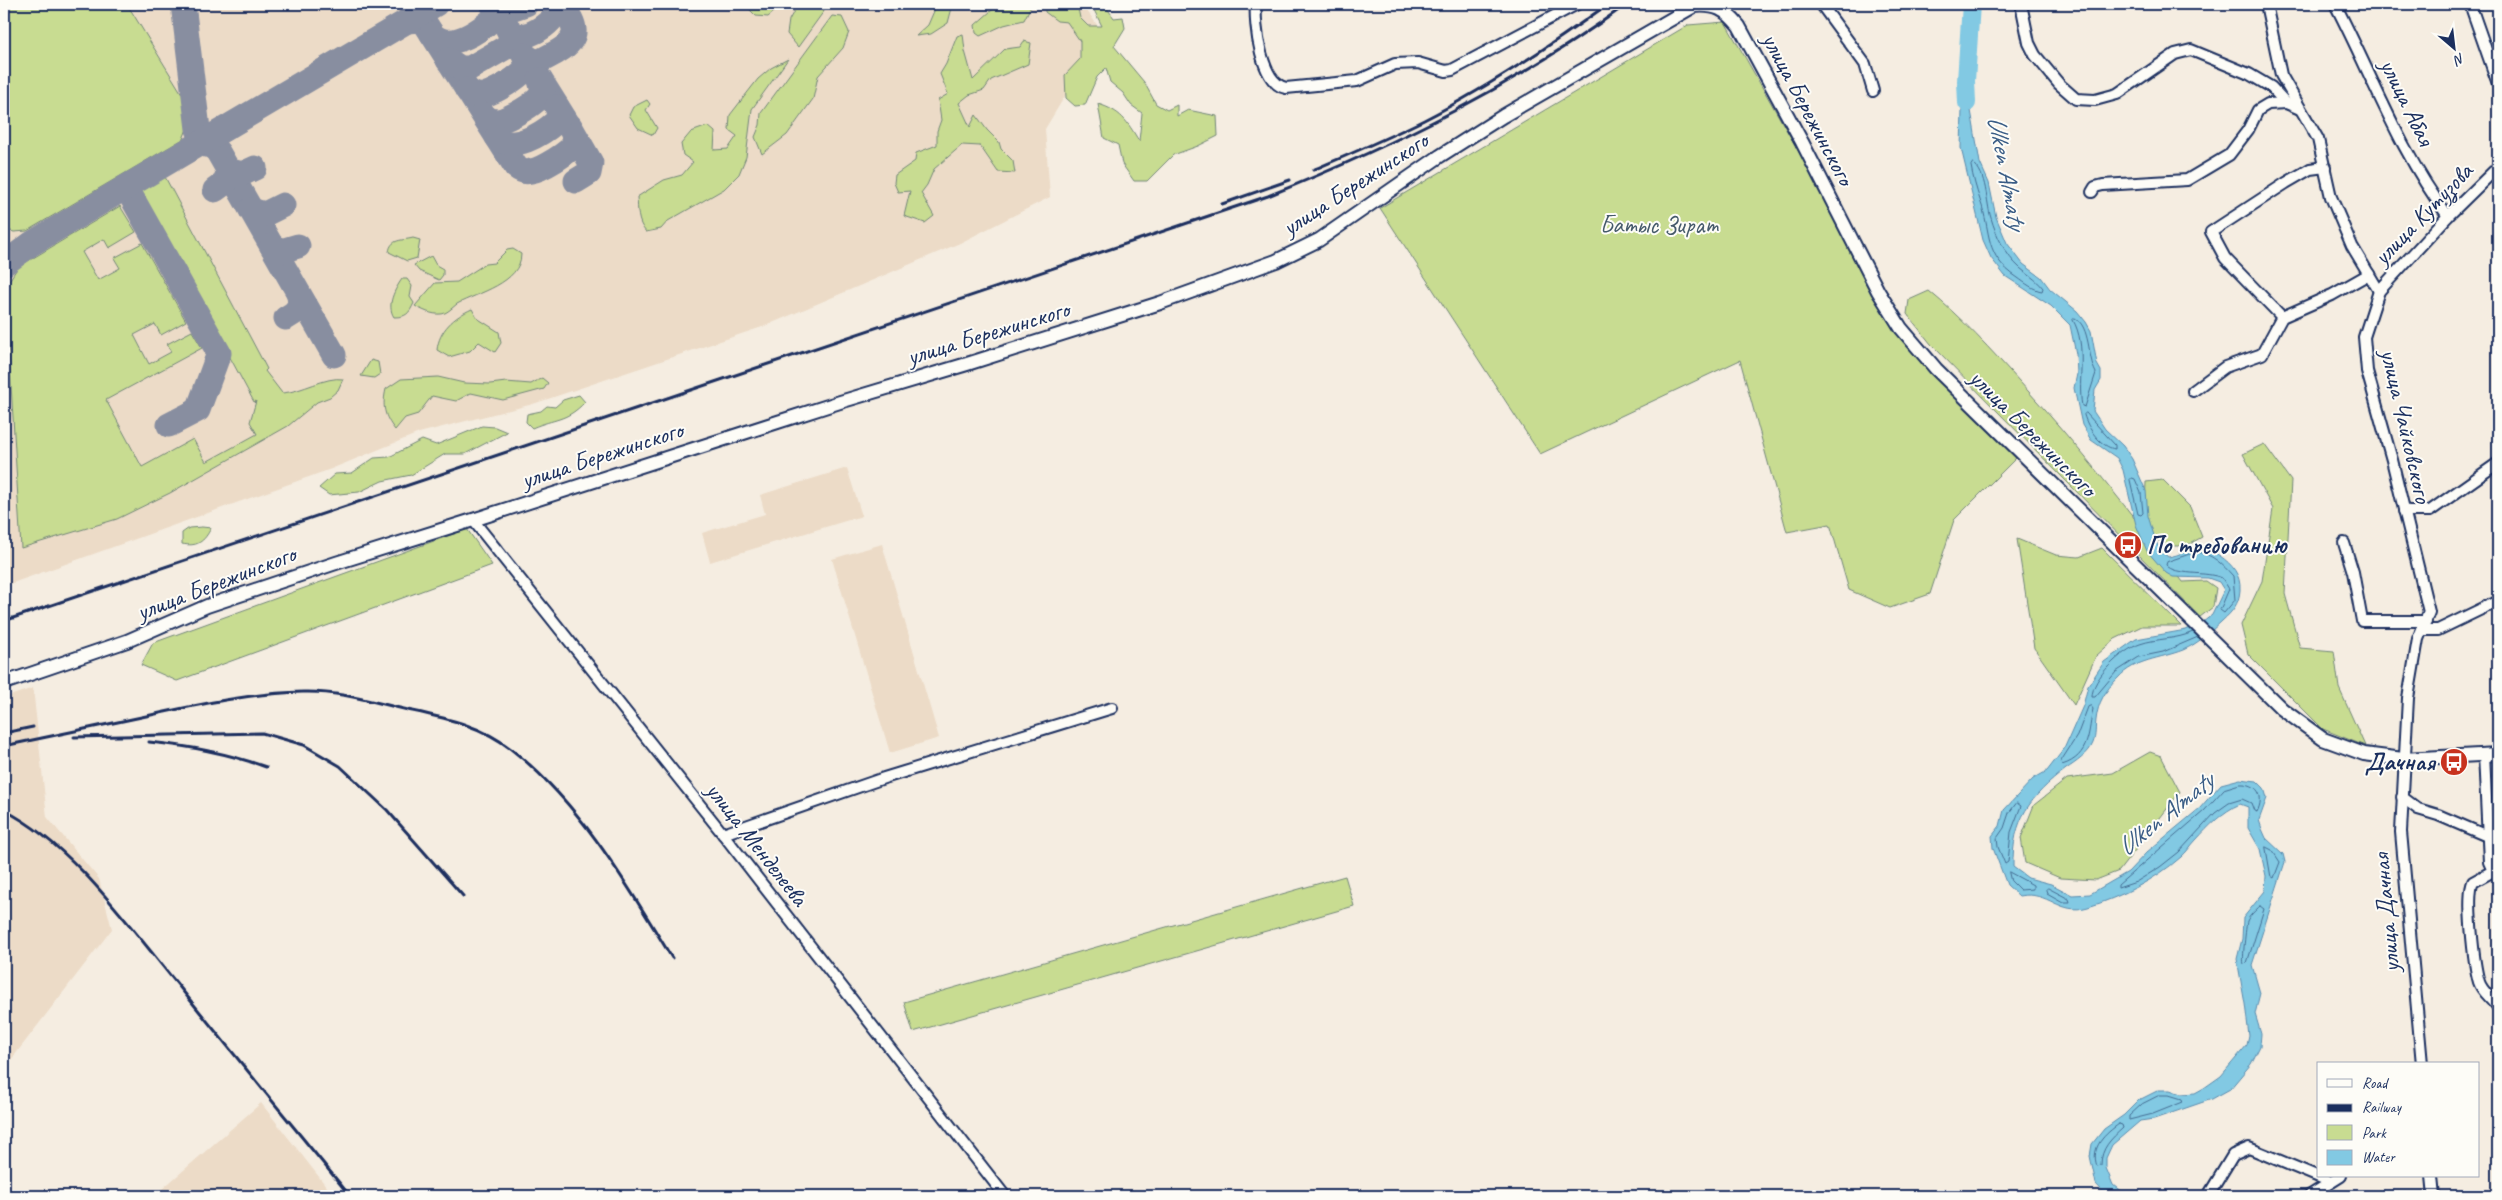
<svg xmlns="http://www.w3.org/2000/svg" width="2502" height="1200" font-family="Caveat,sans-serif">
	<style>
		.built { fill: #ecdbc7 }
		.green { fill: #c8dc91; stroke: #728678 }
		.water { fill: #82c9e3; stroke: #598bae }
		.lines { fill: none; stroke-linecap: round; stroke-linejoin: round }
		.shore { stroke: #446d93; stroke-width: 1 }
		.river { stroke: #82c9e3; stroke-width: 18 }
		.taxiway { stroke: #888ea0; stroke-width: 25 }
		.minor-casing { stroke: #1b2f5e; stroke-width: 14 }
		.major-casing { stroke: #1b2f5e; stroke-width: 16 }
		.minor { stroke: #fdfcf7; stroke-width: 10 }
		.major { stroke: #fdfcf7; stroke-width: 12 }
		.rail { stroke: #1b2f5e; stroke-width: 3 }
		.labels { text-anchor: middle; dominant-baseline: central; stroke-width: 4; stroke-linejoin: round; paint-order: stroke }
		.street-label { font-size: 25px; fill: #1b2f5e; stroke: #fdfcf7 }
		.park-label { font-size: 25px; fill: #465a6b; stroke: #fdfcf7 }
		.poi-label { font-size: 25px; font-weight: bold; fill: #1b2f5e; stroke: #fdfcf7; text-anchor: start }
		.water-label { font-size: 26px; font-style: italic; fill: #3a5d86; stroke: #fdfcf7 }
	</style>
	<rect width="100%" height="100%" fill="#f5ede1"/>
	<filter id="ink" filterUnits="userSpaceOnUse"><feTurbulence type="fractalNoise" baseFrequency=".02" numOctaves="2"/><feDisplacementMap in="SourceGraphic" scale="10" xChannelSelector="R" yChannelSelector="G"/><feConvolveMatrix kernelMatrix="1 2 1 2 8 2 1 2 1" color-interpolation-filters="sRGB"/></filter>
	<g filter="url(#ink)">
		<g class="built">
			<path d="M4,4h1078l21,29 -58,96 5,68 -90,46 -195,83 -232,78 -114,29 -88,36 -327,117z"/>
			<path d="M847,468l15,48 -152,46 -8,-29 63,-19 -5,-19z"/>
			<path d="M882,544l57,194 -49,15 -58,-194z"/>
			<path d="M33,688l14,129 52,62 13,50 -108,140v-371z"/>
			<path d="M261,1103l73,93h-180z"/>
		</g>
		<g class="green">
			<path d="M4,4h123l60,98 2,22 -6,15 -156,92 -13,1 -10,-3z"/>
			<path d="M744,4h50v2l-14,1 -12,10 -12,-1z"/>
			<path d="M798,4h25l1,7 -26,36 -11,-13 2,-14z"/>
			<path d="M937,4h16l-5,19 -17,11 -15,2 12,-11z"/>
			<path d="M999,4h33l-8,16 -20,5 -24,11 -4,-3 -1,-8z"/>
			<path d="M1045,4h32l3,14 8,8h14l-11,-22h13l10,14 9,-1 2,11 -11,18 30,36 12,22 11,6 10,-5v11l11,-6 29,6 1,20 -20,10 -25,9 -26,26h-13l-12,-17 -4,-19 -14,-7 -6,-34c23,7 29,17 41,37l3,-28 -11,-8 -8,-12 -13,-11 -4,-14 -9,9 -12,28 -10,1 -9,-8 -1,-23 15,-16v-18l-13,-19 -10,-1 -12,-9z"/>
			<path d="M832,16l10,1 7,15 -6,16 -25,28 -5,23 -26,36 -25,19 -7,-17 5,-12 1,-12z"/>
			<path d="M1725,22l185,325 108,109 -64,64 -24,74 -40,14 -41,-18 -19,-66 -43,8 -47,-172 -200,94 -160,-246 308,-183z"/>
			<path d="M963,34l2,17 8,29 32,-31 15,-2 4,-6 7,2 -3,21 -37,16 -7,10 -15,5 -10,8 11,24 6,-12 11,15 12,12 2,7 12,12 2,12 -17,-1 -18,-26 -18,-1 -28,24 -7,16 -6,8 13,23 -9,7 -21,-7 6,-25 -12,1 -4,-9 1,-8 20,-14 1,-8 21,-8v-14l4,-11 -3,-20 10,-6 -8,-20 6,-10 11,-28z"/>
			<path d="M788,59l-36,50 -6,48 -7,17 -15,15 -56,32 -7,8 -15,3c-9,-10 -8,-22 -9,-35l27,-17 18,-5 11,-13 -10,-7 -2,-11 10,-12 17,-6 7,6 -1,18 14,-1 9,-13 -8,-6 1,-15 28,-36 13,-11z"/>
			<path d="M647,100l3,4 -4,6 11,18 -4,7 -15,-7 -9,-13 4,-8z"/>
			<path d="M164,175l103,194 -2,2 17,22c20,-1 44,-17 61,-14l-5,11 -8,7 -13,5 -29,24 -118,67 -53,26 -96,29 -16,-261 13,-20 102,-61 16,26 -27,16 -5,-9 -22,13 16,28 22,-12 -6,-10 28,-15 44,78 -25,14 -6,-11 -21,11 15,29 22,-12 -4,-8 25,-13 10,17 -96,52 36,67 51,-28 13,23 51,-28 -7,-12 6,-21 -2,1 -114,-212z"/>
			<path d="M413,238l7,2 -3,18 -10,3 -18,-9c2,-14 13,-11 24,-14z"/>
			<path d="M513,249l8,5c0,29 -44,39 -64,50 -5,4 -11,10 -16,10 -9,1 -19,-4 -26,-8l20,-23 22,-1 28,-18 9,-1 13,-13z"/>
			<path d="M431,256l5,9 7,4v6l-4,5 -20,-9 -5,-6z"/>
			<path d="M402,279h5l5,7 -2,11 4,6c-5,11 -8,14 -20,14 -8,-12 1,-28 8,-38z"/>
			<path d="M1929,291c33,27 62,59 91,91 58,64 111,130 163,200l23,-1 10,7 -3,19 -13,10 -269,-273 -24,-30 2,-14z"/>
			<path d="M472,309l5,9 22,14 2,11 -6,9 -16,-10 -9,9 -21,6 -12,-7c2,-20 17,-33 35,-41z"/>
			<path d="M371,360l7,2 2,12 -6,4 -13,-2z"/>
			<path d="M438,377l26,6 26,1 16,-2 25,2 11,-6 6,5 -4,6 -41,11 -32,-7 -15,8 -24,-5 -14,18 -13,4 -10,12c-11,-14 -13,-24 -9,-41l15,-10z"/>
			<path d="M579,395l6,7c-19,20 -30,16 -53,26l-6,-6 1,-8 14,-3 6,-5 8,1 8,-7z"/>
			<path d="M482,426l13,1 12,5 -42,22h-20l-34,21 -29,6 -23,11 -30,3 -10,-7 16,-14 17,-1 22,-15 15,-1 33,-17 14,5z"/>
			<path d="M2264,444l27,37 -6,113 15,54 34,3 5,37 26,58 -42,-17 -75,-75 -7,-29 21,-44 11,-72 -30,-55z"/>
			<path d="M2163,480l27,27 12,30 -16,9h-21l-13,-11 -7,-28 1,-25z"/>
			<path d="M202,527l9,1c-7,14 -14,19 -29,16v-11l7,-5z"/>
			<path d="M467,529l25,36 -315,116 -36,-16 12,-22z"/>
			<path d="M2017,539l39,16 23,2 23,-9 79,78h-39l-27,13 -19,17 -22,49 -40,-57z"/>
			<path d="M2150,752l11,4 19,36 -61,79 -23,9 -36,-2 -35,-15 -4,-25 13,-33 33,-26 46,-6z"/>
			<path d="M1345,876l9,30 -441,126 -9,-30z"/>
		</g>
		<path class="water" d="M1966,81l14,82 9,20 7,34 11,26 16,21 18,13 9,12 27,22 9,11 5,9 6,33 4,7v9l-6,10 -2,21 12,18 18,17 9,13 14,32 2,25 8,26 5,9 7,6c26,-4 25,-19 52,-1 12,8 21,19 20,34 -1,14 -7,21 -18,31 -13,12 -23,22 -39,29 -23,9 -48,9 -65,28 -13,13 -20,24 -22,42 -1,8 0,16 -3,23 -4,11 -18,20 -27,26 -36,28 -54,50 -53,98l15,11 23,6 21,11 18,-1 38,-22 19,-20 53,-44 21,-24 19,-5 17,2 7,7 3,10 -8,22 3,9 4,9 17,16 2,8 -33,103 8,28 -5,21 6,20 -1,12 -9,18 -21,25 -18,10 -58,20 -14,2 -28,24 -6,13v10l7,17 14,11h-20l-11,-12 -6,-28 2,-12 12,-15 20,-14 15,-15 20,-10h11l11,4 14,-1 9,-5 17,-12 26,-31 2,-9 -4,-32 -8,-45 5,-20 1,-21 22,-27 1,-15 -6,-27 -12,-21v-21l-8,-3c-18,8 -31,22 -44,36 -5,5 -9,12 -15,17 -26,23 -60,40 -93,50 -29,9 -39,-17 -69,-11l-12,-11 -14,-37 -1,-12 8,-10 4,-16 29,-31 14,-8 17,-22 19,-43 5,-20 16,-24 32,-23 50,-9 17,-8 9,-7 12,-25 -5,-8 -11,-4 -35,-1 -7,-4 -19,-22 -11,-26 -13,-55 -6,-12 -26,-18 -9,-15 -8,-37 3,-14 -1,-20 -6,-29 -19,-19 -46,-30 -14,-18 -8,-18 -22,-92 1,-38z"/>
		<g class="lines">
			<g class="shore">
				<path d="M1973,163c14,10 13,39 18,55 5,17 15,38 29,50 8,7 16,11 23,20l-1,3c-8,-1 -17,-8 -24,-13 -35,-23 -26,-45 -38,-78 -4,-12 -7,-22 -9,-34z"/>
				<path d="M2075,318c16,9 12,39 21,55l-11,34 -3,-1c-5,-28 6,-59 -9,-86z"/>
				<path d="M2086,413l29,32v4c-14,-2 -27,-20 -31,-34z"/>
				<path d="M2132,478l3,1 6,14 2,20 -2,2 -3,-1 -8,-34z"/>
				<path d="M2196,552c16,1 27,13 37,24l2,24 -11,13 -4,-3 9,-21 -7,-11c-15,-7 -47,-2 -56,-13l1,-3z"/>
				<path d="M2193,632c-17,8 -36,6 -53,12 -18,6 -48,34 -48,53h3l21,-25 23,-15 24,-5 35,-15"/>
				<path d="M2091,706l2,3c-5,22 -2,47 -31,56l-1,-4 16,-25 11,-29z"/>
				<path d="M2240,784c18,-1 25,12 17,28l-3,-1 -3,-8 -9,-4 -13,4 -14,10 -36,39 -19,15 -24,15 -18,6v-3l86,-74 20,-22z"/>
				<path d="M2017,803l4,3 -10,26 -3,30 -3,2 -7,-17 -1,-9 7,-10 5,-15z"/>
				<path d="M2266,847l6,3 8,12 -6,16 -3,-2z"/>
				<path d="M2009,872l24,13v4l-13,1 -9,-9z"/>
				<path d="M2048,888l21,11 1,3h-7l-16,-9 -1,-3z"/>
				<path d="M2260,906l4,3 -17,54 -3,1c-2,-3 2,-38 3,-43 2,-5 9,-11 13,-15z"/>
				<path d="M2160,1095h9l13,4 1,3 -30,12 -24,6v-4l13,-12z"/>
				<path d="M2119,1124l3,1 1,3c-12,11 -22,20 -22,37l-4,1c-7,-19 8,-32 22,-42z"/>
			</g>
			<path class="river" d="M1967,103l-1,-22 5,-77"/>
			<g class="taxiway">
				<path d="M183,4l15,125 5,13"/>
				<path d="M504,4l10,4 12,-4"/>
				<path d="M407,21l12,-1 6,3 91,144c5,4 9,6 15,4 9,-1 41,-19 43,-28 1,-6 -3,-14 -6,-19l-75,-120"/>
				<path d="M508,29l10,7c16,0 39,-15 40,-32"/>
				<path d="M432,34c17,18 44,-1 60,-14l3,-6 -2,-10"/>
				<path d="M524,55l10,6h5c6,-2 12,-6 18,-9 26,-15 18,-27 5,-48"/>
				<path d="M448,60l12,8h10l38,-22 3,-10 -3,-7"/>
				<path d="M467,90c5,3 9,6 15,5 9,0 42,-20 45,-29l-3,-11"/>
				<path d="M483,114c3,4 8,7 14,7 10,0 44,-20 46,-29l-3,-12"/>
				<path d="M570,126l21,37 -2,10 -13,8"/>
				<path d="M497,137c15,16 45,-3 59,-15l3,-7 -2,-8"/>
				<path d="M198,144l14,2 6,6 116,203"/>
				<path d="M126,187l93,166 -21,57 -29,15"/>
				<path d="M215,190l11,-8 2,-12 14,4 13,-6"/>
				<path d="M251,210l14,4 18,-9"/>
				<path d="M272,246l9,5 17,-5"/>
				<path d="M4,264l27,-20 95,-57 310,-183"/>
				<path d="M286,318l8,-5 6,-7 -1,-11"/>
			</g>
			<defs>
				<g id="minor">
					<path d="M1256,4c-2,21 5,80 30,84l71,-7 38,-17 23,-1 28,8 6,-1 125,-66"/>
					<path d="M1821,4l44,60 8,27"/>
					<path d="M2021,4l8,39 6,12 24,29 17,15 19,1 22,-6 58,-40 16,-4 58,24 22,13 15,16 14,6"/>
					<path d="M2266,4l15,71 37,64 13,58 21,49 27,45"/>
					<path d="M2335,4c37,71 64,147 113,212"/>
					<path d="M2470,4l28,80"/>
					<path d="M2092,192l3,-5 8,-2 84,-5 42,-25 19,-25 10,-20 10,-6 18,-1"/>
					<path d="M2282,317l-57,-59 -14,-26 75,-49 24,-14 15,-2"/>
					<path d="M2193,391l32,-24 37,-13 20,-37 50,-22 37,-21"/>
					<path d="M2404,511h26l68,-48"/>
					<path d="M473,520l250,314 282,362"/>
					<path d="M2344,543l9,29 9,49h64"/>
					<path d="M2422,630h16l60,-29"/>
					<path d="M2484,754l5,108 4,9 4,2"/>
					<path d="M2402,797l16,12 20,6 49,21h11"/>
					<path d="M723,834l161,-56 228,-70"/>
					<path d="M2493,871l-20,11c-7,15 1,83 6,100 3,10 13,16 19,25"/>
					<path d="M2422,1064l-21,-232 7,-134 10,-59 11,-27 -37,-152 -25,-89 -3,-34 15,-46 69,-75 50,-49"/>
					<path d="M2432,1176l2,20"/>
					<path d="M2208,1196l25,-41 16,-7 82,34"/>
					<path d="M2309,1196l32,-20"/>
				</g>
				<path id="major" d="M4,683l123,-42 80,-35 129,-43 137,-43 367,-118 127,-38 193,-61 116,-42 43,-21 121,-84 63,-40 191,-110c22,-2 31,3 45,20l63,116 76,149 23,37 35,41 346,340 41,30 41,15 39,5 95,-5"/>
			</defs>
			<use href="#minor" class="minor-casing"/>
			<use href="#major" class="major-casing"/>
			<use href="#minor" class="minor"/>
			<use href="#major" class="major"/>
			<g class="rail">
				<path d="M1313,170c37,-16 75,-32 111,-50 65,-33 126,-74 184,-116"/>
				<path d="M1222,204l68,-24"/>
				<path d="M4,621l1264,-425c129,-52 246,-110 359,-192"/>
				<path d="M4,733l29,-6"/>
				<path d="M74,737l188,-4 42,12 36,21 47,44 76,86"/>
				<path d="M149,742c41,4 78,11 117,25"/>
				<path d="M4,746c49,-10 98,-21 147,-31 50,-11 101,-22 152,-23 38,-1 70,10 105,18 37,8 73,15 103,39 69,54 116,135 161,209"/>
				<path d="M4,810c69,35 125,116 174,175 57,71 115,141 172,211"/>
			</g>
		</g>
	</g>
	<defs>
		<symbol id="bus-disc" viewBox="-11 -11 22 22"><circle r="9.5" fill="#c8321e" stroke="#fdfcf7"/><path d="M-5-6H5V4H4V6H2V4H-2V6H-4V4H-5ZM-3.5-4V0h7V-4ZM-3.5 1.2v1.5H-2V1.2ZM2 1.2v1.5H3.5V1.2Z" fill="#fff"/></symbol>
	</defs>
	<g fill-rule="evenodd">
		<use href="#bus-disc" x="2112" y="529" width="32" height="32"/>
		<use href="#bus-disc" x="2438" y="746" width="32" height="32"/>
	</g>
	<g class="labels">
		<g class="street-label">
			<text transform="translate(2407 102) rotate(64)">улица Абая</text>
			<text transform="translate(1808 109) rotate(62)">улица Бережинского</text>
			<text transform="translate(1355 184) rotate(-33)">улица Бережинского</text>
			<text transform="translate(2423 214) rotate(-46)">улица Кутузова</text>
			<text transform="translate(988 333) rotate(-17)">улица Бережинского</text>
			<text transform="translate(2406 426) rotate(77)">улица Чайковского</text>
			<text transform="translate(2033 433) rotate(45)">улица Бережинского</text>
			<text transform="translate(602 455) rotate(-18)">улица Бережинского</text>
			<text transform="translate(216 583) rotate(-21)">улица Бережинского</text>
			<text transform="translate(757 844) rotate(52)">улица Менделеева</text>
			<text transform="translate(2386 913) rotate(-95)">улица Дачная</text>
		</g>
		<g class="park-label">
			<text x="1659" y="225">Батыс Зират</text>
		</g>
		<g class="poi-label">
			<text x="2147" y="545">По требованию</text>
			<text x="2435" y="762" text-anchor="end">Дачная</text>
		</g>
		<g class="water-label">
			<text transform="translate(2007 172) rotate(79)">Ulken Almaty</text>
			<text transform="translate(2165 814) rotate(-39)">Ulken Almaty</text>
		</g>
	</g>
	<rect width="2502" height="1200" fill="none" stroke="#fdfcf7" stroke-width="20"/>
	<rect x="10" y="10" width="2482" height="1180" fill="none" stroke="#1b2f5e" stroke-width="2" filter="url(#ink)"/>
	<rect x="2317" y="1062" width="162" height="115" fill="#fdfcf7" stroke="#a3aaba"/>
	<rect x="2327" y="1079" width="25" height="8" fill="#fdfcf7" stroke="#a3aaba"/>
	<text x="2362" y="1088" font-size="15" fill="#1b2f5e">Road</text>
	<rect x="2327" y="1104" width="25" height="8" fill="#1b2f5e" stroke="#a3aaba"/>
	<text x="2362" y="1112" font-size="15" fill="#1b2f5e">Railway</text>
	<rect x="2327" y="1125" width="25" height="15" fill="#c8dc91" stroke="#a3aaba"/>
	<text x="2362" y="1138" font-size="15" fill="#1b2f5e">Park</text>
	<rect x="2327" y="1150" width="25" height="15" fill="#82c9e3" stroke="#a3aaba"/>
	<text x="2362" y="1162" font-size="15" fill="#1b2f5e">Water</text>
	<g transform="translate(2454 48) rotate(152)" stroke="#fdfcf7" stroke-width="4" paint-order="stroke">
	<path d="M0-4L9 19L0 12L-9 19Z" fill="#1b2f5e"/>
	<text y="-8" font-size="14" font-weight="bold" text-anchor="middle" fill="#1b2f5e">N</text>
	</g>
</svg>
